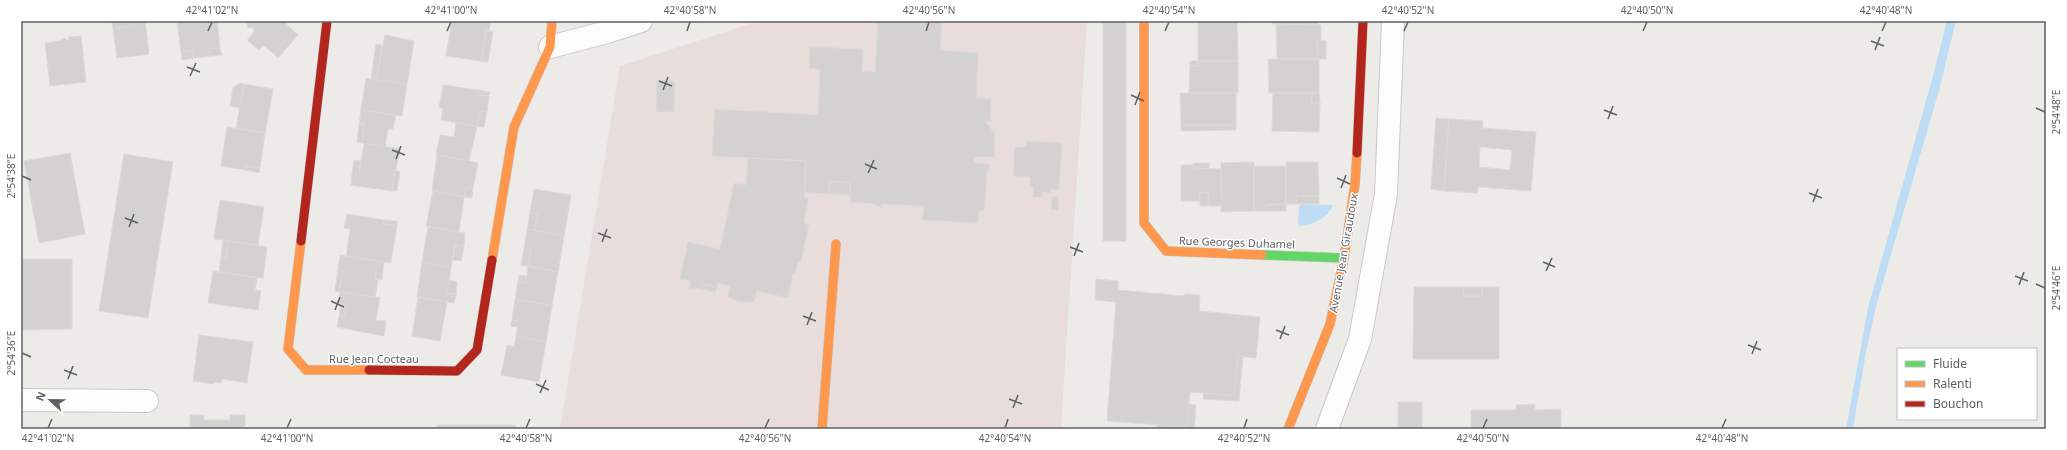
<svg xmlns="http://www.w3.org/2000/svg" width="2067" height="450" font-family="'Noto Sans',sans-serif">
	<style>
		.medical { fill: #e8dddb }
		.water { fill: #beddf4 }
		.building { fill: #d3d2d0; stroke: #dcdad6; fill-rule: evenodd }
		.lines { fill: none; stroke-linecap: round; stroke-linejoin: round }
		.street-casing { stroke: #c9c9c9; stroke-width: 24 }
		.fast-casing { stroke: #c8c8c8; stroke-width: 10 }
		.slow-casing { stroke: #c8c8c8; stroke-width: 10 }
		.jam-casing { stroke: #c8c8c8; stroke-width: 10 }
		.street { stroke: #fcfcfb; stroke-width: 22 }
		.fast { stroke: #63d668; stroke-width: 9 }
		.slow { stroke: #ff974d; stroke-width: 9 }
		.jam { stroke: #b3261e; stroke-width: 9 }
		.ticks { fill: none; stroke: #5d6065; stroke-width: 1.5 }
		.labels { text-anchor: middle; dominant-baseline: central; stroke-width: 3; stroke-linejoin: round; paint-order: stroke }
		.street-label { font-size: 11px; fill: #5d6065; stroke: #fff }
		.neatline { fill: none; stroke: #5d6065; stroke-width: 1.5 }
		.ticks-label { font-size: 10px; text-anchor: middle; fill: #5d6065 }
	</style>
	<rect width="100%" height="100%" fill="#ecebe7"/>
	<path class="medical" d="M759,21h328l-26,408h-501l60,-363z"/>
	<g class="water">
		<path d="M1947,21h9l-18,73 -62,212 -10,46 -13,77h-7l22,-121 65,-232z"/>
		<path d="M1301,204l32,1c-5,13 -20,20 -33,21l-2,-3 1,-16z"/>
	</g>
	<g class="building">
		<path d="M131,21l1,5 -19,3 -1,-6z"/>
		<path d="M131,21h14l4,33 -32,4 -4,-29 19,-3z"/>
		<path d="M177,21h40l3,27 -11,1 1,7 -16,2 -1,-7 -12,1z"/>
		<path d="M247,21h39l1,4 7,6 -20,23 -11,-9 -4,5 -12,-10 7,-8 -1,-5 -5,1z"/>
		<path d="M452,21h39l-2,10h-3l-5,30 -35,-5z"/>
		<path d="M878,21h64l-2,29 38,3 -2,45 15,1 -1,22h-5l10,13 -1,23h-20l-1,6 16,1v8l-2,-1 -3,40h-5l-1,12 -56,-3 2,-14 -43,-2v3h-5v-3l-25,-2 -1,-19 -20,-2 -1,13 -25,-2 2,-31 -94,-5 3,-47 103,6 2,-46 -11,-1 1,-21 53,2 -1,22 13,1z"/>
		<rect x="1103" y="21" width="23" height="220"/>
		<path d="M1198,21h39l1,40h-40z"/>
		<path d="M1273,21h45v4l-45,-1z"/>
		<path d="M1276,24l45,1v16l-4,-1 1,19h-41z"/>
		<path d="M294,31l4,4 -20,23 -4,-4z"/>
		<path d="M486,31l7,1 -5,30 -7,-1z"/>
		<path d="M385,35l29,6 -7,43 -31,-4z"/>
		<path d="M81,36l5,46 -36,4 -5,-43 14,-2 5,-3 5,3v-4z"/>
		<path d="M1317,40l9,1v18h-8z"/>
		<path d="M376,44l6,1 -6,35 -5,-1z"/>
		<path d="M220,48l2,7 -12,1 -1,-7z"/>
		<path d="M193,51l1,7 -12,2 -1,-8z"/>
		<path d="M1268,59h51v34h-50z"/>
		<rect x="1190" y="61" width="8" height="5"/>
		<path d="M1198,61h40v32h-49l1,-27h8z"/>
		<path d="M366,78l41,6 -5,32 -41,-6z"/>
		<path d="M657,80l18,1 -1,31h-18z"/>
		<path d="M239,83l5,1 -5,24 -9,-2 3,-18z"/>
		<path d="M244,84l29,5 -8,44 -29,-5z"/>
		<path d="M443,85l35,5v5l11,1 -2,16 -5,-1v4h-3l-2,11 -36,-6 2,-12h-4z"/>
		<path d="M478,90l12,2 -1,4 -11,-1z"/>
		<path d="M1180,93h56v32h-55z"/>
		<path d="M1273,93h39v10h8l-1,29 -47,-1z"/>
		<path d="M1312,93h7l1,10h-8z"/>
		<path d="M361,110l35,5 -3,14h-5l-3,18 -23,-4 2,-19h-5z"/>
		<path d="M482,111l5,1 -3,15 -7,-1 2,-11h3z"/>
		<path d="M1436,118l13,1 -5,72 -13,-2z"/>
		<path d="M1449,119l34,2 -1,7 54,4 -5,59 -53,-4 -1,6 -33,-2zM1480,147l32,3 -2,20 -31,-3z"/>
		<path d="M456,123l21,3 -8,35 -33,-6 4,-20 14,2z"/>
		<path d="M359,124h5l-2,19 -5,-1z"/>
		<path d="M1181,125h55v5l-55,1z"/>
		<path d="M227,127l38,6 -5,35 -14,-2v4l-25,-4z"/>
		<path d="M1027,141l35,2 -3,46h-8v4l-9,-1v5h-9l1,-10h-4v-10l-17,-1 2,-29h12z"/>
		<path d="M364,143l36,6 -8,42 -41,-6 1,-11 7,1z"/>
		<path d="M70,153l15,81 -46,9 -15,-82z"/>
		<path d="M124,154l49,8 -25,156 -49,-7z"/>
		<path d="M437,155l41,8 -5,25 -7,-1 -2,10 -32,-6z"/>
		<path d="M748,158l58,3 -2,36 4,1 -4,25 5,1 -8,38 -3,-1 -3,12h-2l-5,25 -31,-7 -3,11h-14l-12,-5 2,-11 -13,-3v4l-15,-3 -1,5 -12,-1 2,-7 -11,-2 8,-37 32,7 14,-66 12,2z"/>
		<path d="M354,160l7,1 -2,14 -7,-1z"/>
		<path d="M1254,162v49l-33,1v-49z"/>
		<path d="M1286,162h32l1,34h-23l1,8h-11z"/>
		<path d="M1193,163h16v6l-16,-1z"/>
		<path d="M1181,165h12v3l28,1 1,37h-13l-1,-13h-8v8h-19z"/>
		<path d="M246,166l14,2 -1,5 -13,-3z"/>
		<path d="M1254,166h32v38l-20,1v6h-12z"/>
		<path d="M395,170l5,2 -3,19h-5z"/>
		<path d="M830,181l20,2v12l-21,-1z"/>
		<path d="M466,187l7,1 -1,10 -8,-1z"/>
		<path d="M534,189l37,6 -7,41 -30,-5 3,-17 -7,-1z"/>
		<path d="M433,191l31,6 -5,35 -33,-6z"/>
		<path d="M1200,193h8l1,13h-9z"/>
		<path d="M1052,196l7,1 -1,13h-7z"/>
		<path d="M1296,196h23v8h-22z"/>
		<path d="M220,200l44,7 -6,38 -44,-6z"/>
		<path d="M1286,204v7h-20v-6z"/>
		<path d="M530,213l7,1 -3,17 -7,-2z"/>
		<path d="M347,214l37,6 -1,4 14,2 -6,37 -45,-6 4,-28 -6,-1z"/>
		<path d="M384,220l13,1v5l-14,-2z"/>
		<path d="M428,227l37,6 -1,13 -9,-1 -4,23 -29,-6z"/>
		<path d="M527,229l37,7 -6,36 -30,-6 3,-16 -7,-1z"/>
		<path d="M223,240l6,1 -3,17 -5,-1z"/>
		<path d="M229,241l38,6 -4,31 -44,-6 2,-15 5,1z"/>
		<path d="M455,245l9,1 -3,15 -8,-1z"/>
		<path d="M524,249l7,1 -3,16 -7,-1z"/>
		<path d="M340,255l38,6 -3,18h3l-3,19 -36,-6 4,-21 -5,-1z"/>
		<path d="M21,259h51v70l-51,1z"/>
		<path d="M378,261l6,1 -2,18 -7,-1z"/>
		<path d="M422,262l29,6 -4,25 9,2 -2,8 -37,-6z"/>
		<path d="M528,266l30,6 -6,34 -37,-7 3,-18 8,2z"/>
		<path d="M338,270l5,1 -4,21 -4,-1z"/>
		<path d="M213,271l44,7 -2,12 6,1 -3,19 -50,-7z"/>
		<path d="M519,275l7,1v7l-8,-2z"/>
		<path d="M1096,279l22,2v9l66,6 1,-2 15,1 -1,16 61,6 -4,41 -18,-2 -4,40 -44,-4 -3,35 -80,-6 9,-119 -21,-2z"/>
		<path d="M449,280l8,2 -1,13 -9,-2z"/>
		<path d="M702,284l15,3 -2,5 -14,-3z"/>
		<path d="M1414,287h49l1,9h18v-9h17v72h-86z"/>
		<path d="M1463,287h19v9h-18z"/>
		<path d="M340,292l40,6 -4,22 10,1 -2,15 -47,-9 2,-11 5,1 2,-12 -7,-1z"/>
		<path d="M418,297l29,5 -7,39 -28,-5z"/>
		<path d="M515,299l37,7 -6,36 -30,-6 2,-15 -6,-1z"/>
		<path d="M341,304l5,1 -2,12 -5,-1z"/>
		<path d="M512,320l6,1v6l-7,-1z"/>
		<path d="M199,335l54,7 -6,41 -25,-4 -1,4 -7,-1 -1,2 -20,-3z"/>
		<path d="M516,336l30,6 -7,40 -38,-7 6,-30 7,2z"/>
		<path d="M1238,356h5l-4,45 -36,-2 1,-6 30,3z"/>
		<rect x="1398" y="402" width="24" height="27"/>
		<path d="M1189,404l7,1 -2,24h-37v-4l30,2z"/>
		<path d="M1535,404v6l26,-1v20h-90v-19h45v-5z"/>
		<path d="M190,415h14v5h26v-5h15v11h-1v3h-54z"/>
		<path d="M437,425h78l1,4h-79z"/>
	</g>
	<g class="lines">
		<defs>
			<g id="street">
				<path d="M550,47l57,-15 34,-11"/>
				<path d="M21,400l126,1"/>
				<path d="M1327,429l33,-90 26,-145 7,-173"/>
			</g>
			<path id="fast" d="M1262,255l82,3"/>
			<g id="slow">
				<path d="M1144,21v202l22,28 96,4"/>
				<path d="M301,241l-13,108 18,21h63"/>
				<path d="M492,260l22,-133 36,-80 2,-26"/>
				<path d="M822,429l14,-185"/>
				<path d="M1288,429l42,-105 14,-66 11,-74 2,-31"/>
			</g>
			<g id="jam">
				<path d="M1357,153l6,-132"/>
				<path d="M301,241l26,-220"/>
				<path d="M369,370l88,1 20,-21 15,-90"/>
			</g>
		</defs>
		<use href="#street" class="street-casing"/>
		<use href="#fast" class="fast-casing"/>
		<use href="#slow" class="slow-casing"/>
		<use href="#jam" class="jam-casing"/>
		<use href="#street" class="street"/>
		<use href="#fast" class="fast"/>
		<use href="#slow" class="slow"/>
		<use href="#jam" class="jam"/>
	</g>
	<path class="ticks" d="M208,31l4,-9M447,31l4,-9M687,31l3,-9M926,31l3,-9M1165,31l4,-9M1404,31l4,-9M1643,31l4,-9M1882,31l4,-9M1871,41l13,5M1875,50l5,-13M187,67l13,5M190,76l6,-13M659,81l13,5M663,90l5,-13M1131,95l13,6M1135,105l5,-13M2036,108l9,4M1604,110l13,5M1608,119l5,-13M392,150l13,5M396,159l5,-13M865,164l12,5M868,173l6,-13M22,176l9,4M1337,178l13,6M1341,188l5,-13M1809,193l13,5M1813,202l5,-13M125,218l13,5M129,227l5,-13M598,233l13,5M602,242l5,-13M1070,247l13,5M1074,256l5,-13M1543,262l12,5M1546,271l6,-13M2015,276l13,5M2036,284l9,4M2019,285l5,-13M331,301l13,6M335,310l5,-13M803,316l13,5M807,325l5,-13M1276,330l13,5M1280,339l5,-13M1748,345l13,5M22,353l9,4M1752,354l5,-13M64,370l13,5M68,379l5,-13M536,384l13,6M540,393l6,-13M1009,399l13,5M1013,408l5,-13M48,428l4,-9M287,428l4,-9M526,428l4,-9M765,428l4,-9M1005,428l3,-9M1244,428l3,-9M1483,428l4,-9M1722,428l4,-9"/>
	<g class="labels">
		<g class="street-label">
			<text transform="translate(1237 242) rotate(2)">Rue Georges Duhamel</text>
			<text transform="translate(1343 253) rotate(-80)">Avenue Jean Giraudoux</text>
			<text x="374" y="358">Rue Jean Cocteau</text>
		</g>
	</g>
	<rect width="2067" height="450" fill="none" stroke="#ffffff" stroke-width="44"/>
	<rect x="1897" y="348" width="140" height="72" fill="#ffffff" stroke="#bebfc1"/>
	<rect x="1905" y="361" width="20" height="6" fill="#63d668" stroke="#bebfc1"/>
	<text x="1933" y="368" font-size="12" fill="#5d6065">Fluide</text>
	<rect x="1905" y="381" width="20" height="6" fill="#ff974d" stroke="#bebfc1"/>
	<text x="1933" y="388" font-size="12" fill="#5d6065">Ralenti</text>
	<rect x="1905" y="401" width="20" height="6" fill="#b3261e" stroke="#bebfc1"/>
	<text x="1933" y="408" font-size="12" fill="#5d6065">Bouchon</text>
	<g transform="translate(50 400) rotate(292)" stroke="#ffffff" stroke-width="3" paint-order="stroke">
	<path d="M0-3L7 15L0 10L-7 15Z" fill="#5d6065"/>
	<text y="-6" font-size="11" font-weight="bold" text-anchor="middle" fill="#5d6065">N</text>
	</g>
	<rect x="22" y="22" width="2023" height="406" class="neatline"/>
	<g class="ticks-label">
		<text x="212" y="14">42°41'02"N</text>
		<text x="451" y="14">42°41'00"N</text>
		<text x="690" y="14">42°40'58"N</text>
		<text x="929" y="14">42°40'56"N</text>
		<text x="1169" y="14">42°40'54"N</text>
		<text x="1408" y="14">42°40'52"N</text>
		<text x="1647" y="14">42°40'50"N</text>
		<text x="1886" y="14">42°40'48"N</text>
		<text transform="translate(2056 112) rotate(-90)" y="4">2°54'48"E</text>
		<text transform="translate(11 176) rotate(-90)" y="4">2°54'38"E</text>
		<text transform="translate(2056 288) rotate(-90)" y="4">2°54'46"E</text>
		<text transform="translate(11 353) rotate(-90)" y="4">2°54'36"E</text>
		<text x="48" y="442">42°41'02"N</text>
		<text x="287" y="442">42°41'00"N</text>
		<text x="526" y="442">42°40'58"N</text>
		<text x="765" y="442">42°40'56"N</text>
		<text x="1005" y="442">42°40'54"N</text>
		<text x="1244" y="442">42°40'52"N</text>
		<text x="1483" y="442">42°40'50"N</text>
		<text x="1722" y="442">42°40'48"N</text>
	</g>
</svg>
